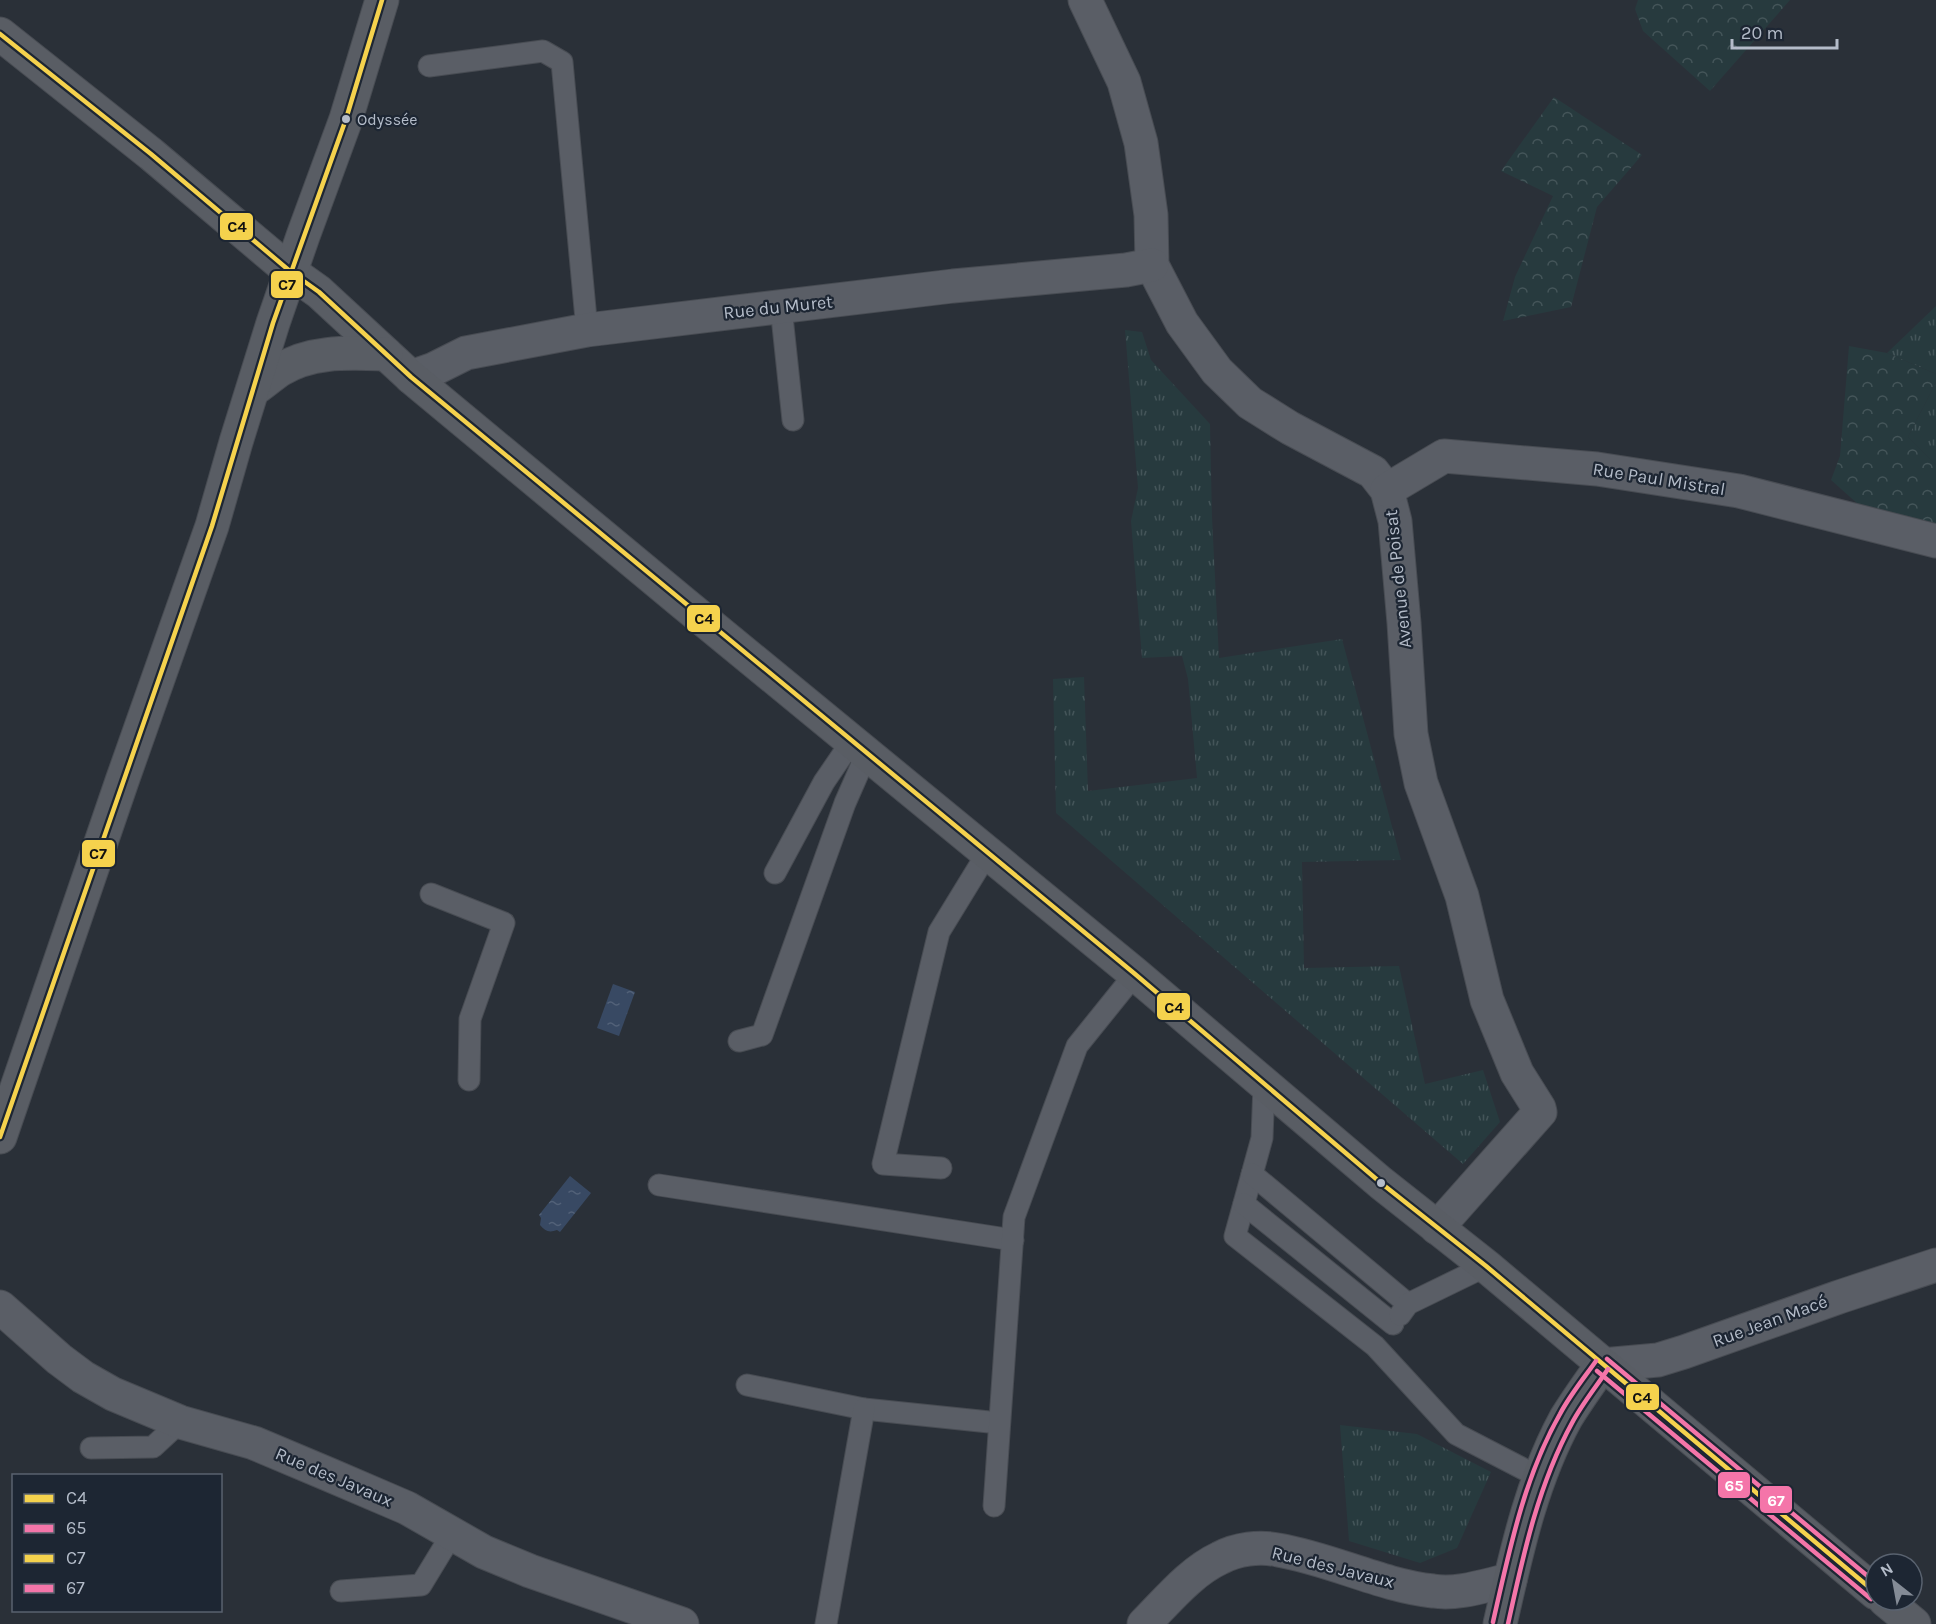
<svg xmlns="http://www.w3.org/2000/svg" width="1936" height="1624" font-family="Karla,sans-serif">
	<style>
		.grass { fill: url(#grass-tufts) }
		.forest { fill: url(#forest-crowns) }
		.water { fill: url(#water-ripples) }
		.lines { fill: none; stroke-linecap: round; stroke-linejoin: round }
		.lane-casing { stroke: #484c53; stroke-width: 23 }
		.street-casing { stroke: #484c53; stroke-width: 35 }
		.secondary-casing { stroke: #484c53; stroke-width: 35 }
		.lane { stroke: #5a5e66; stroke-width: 21 }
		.street { stroke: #5a5e66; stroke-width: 33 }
		.secondary { stroke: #595d64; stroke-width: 33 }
		.bus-1-casing { stroke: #1d2633; stroke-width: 9 }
		.bus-2-casing { stroke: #1d2633; stroke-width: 9 }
		.bus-3-casing { stroke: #1d2633; stroke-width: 9 }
		.bus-4-casing { stroke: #1d2633; stroke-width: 9 }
		.bus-1 { stroke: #f5d24d; stroke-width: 4.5 }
		.bus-2 { stroke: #f475a9; stroke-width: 4.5 }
		.bus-3 { stroke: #f5d24d; stroke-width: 4.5 }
		.bus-4 { stroke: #f475a9; stroke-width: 4.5 }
		.bus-dot { fill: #b4bcc9; stroke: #1d2633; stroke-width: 2 }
		.labels { text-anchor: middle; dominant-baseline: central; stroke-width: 4.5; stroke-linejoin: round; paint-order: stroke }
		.bus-label { font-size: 16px; fill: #b4bcc9; stroke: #1d2633; text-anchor: start }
		.street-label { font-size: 18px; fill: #b4bcc9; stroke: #1d2633 }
		.line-badge { stroke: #1d2633; stroke-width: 2 }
		.badge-label { font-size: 16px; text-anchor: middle; font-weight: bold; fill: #fff }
		.pale-badge-label { font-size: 16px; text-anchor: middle; font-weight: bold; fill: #111 }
	</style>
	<defs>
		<pattern id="grass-tufts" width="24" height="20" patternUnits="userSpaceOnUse" patternTransform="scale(1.5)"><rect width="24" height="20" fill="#273a3e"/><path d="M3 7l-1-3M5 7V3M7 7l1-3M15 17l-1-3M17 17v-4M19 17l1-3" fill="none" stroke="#445559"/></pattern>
		<pattern id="forest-crowns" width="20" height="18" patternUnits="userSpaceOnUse" patternTransform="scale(1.5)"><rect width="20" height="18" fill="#273a3e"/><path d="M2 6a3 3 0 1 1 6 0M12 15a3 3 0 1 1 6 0" fill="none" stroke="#445559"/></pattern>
		<pattern id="water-ripples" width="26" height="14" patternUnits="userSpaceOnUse" patternTransform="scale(1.5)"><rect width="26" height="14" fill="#384963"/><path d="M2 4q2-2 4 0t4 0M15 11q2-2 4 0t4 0" fill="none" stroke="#526178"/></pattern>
	</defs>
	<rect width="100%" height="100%" fill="#2a3038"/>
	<g class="grass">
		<path d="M1936,306v68l-49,-21z"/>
		<path d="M1125,330l17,2 9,28 59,64 2,93 7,141 123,-19 59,221 -99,2 2,106 95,-2 26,118 58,-14 17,52 -37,42 -407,-351 -3,-134 31,-2 4,114 109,-13 -9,-99 -6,-23 -40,2 -11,-137 7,-33z"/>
		<path d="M1936,382v83l-28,-28z"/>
		<path d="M1340,1425l77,9 74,38 -34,76 -37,15 -71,-22z"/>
	</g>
	<g class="forest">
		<path d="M1638,0h152l-80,91 -67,-60 -8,-22z"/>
		<path d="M1554,97l88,58 -45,52 -26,100 -68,14 12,-44 38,-81 -52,-25z"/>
		<path d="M1849,346l38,7 49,21v8l-28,55 28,28v65l-68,-17 -37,-33 9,-24z"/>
	</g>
	<g class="water">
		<path d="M613,984l22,8 -16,44 -22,-8z"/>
		<path d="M570,1176l21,17 -31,39 -3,-2c-8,3 -12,1 -17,-5l1,-7 -2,-3z"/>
	</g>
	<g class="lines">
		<defs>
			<g id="lane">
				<path d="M429,66l114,-15 19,11 25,268"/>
				<path d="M781,307l12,113"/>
				<path d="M775,873l49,-91 28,-41"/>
				<path d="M431,894l73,29 -34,96 -1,61"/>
				<path d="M739,1041l23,-6 83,-232 22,-50"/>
				<path d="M1264,1085l-2,53 -27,98 140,110 81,88 83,43"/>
				<path d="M941,1168l-58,-4 56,-232 49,-80"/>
				<path d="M1252,1174l156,130"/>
				<path d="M659,1185l354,55"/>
				<path d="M1244,1204l149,120"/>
				<path d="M1400,1315l8,-11 78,-38"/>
				<path d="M747,1385l117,24 135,14"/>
				<path d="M91,1448l62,-1 27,-25"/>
				<path d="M994,1506l20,-289 63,-171 58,-72"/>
				<path d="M341,1591l80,-6 31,-51"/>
				<path d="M826,1624l38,-215"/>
			</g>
			<g id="street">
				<path d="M1085,0l39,82 17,61 10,72 1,50 30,58 35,48 33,32 40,25 83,44 14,18 8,31 9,102 7,111 10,49 41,113 25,104 30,73 22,35 1,4 -103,116"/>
				<path d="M411,377l23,-8 32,-16 121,-23 366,-44 173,-16 26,-5"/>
				<path d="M1387,490l57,-34 153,13 142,22 197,50"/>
				<path d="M0,1307l59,52 24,18 30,17 67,28 74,21 76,32 77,33 77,44 46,19 152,53"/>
				<path d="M1602,1365l56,-5 26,-8 155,-55 97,-32"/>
				<path d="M1144,1624c23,-23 46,-52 76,-66 17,-9 39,-12 58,-8 53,9 102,35 155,41 26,4 53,-6 77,-11"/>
			</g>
			<g id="secondary">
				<path d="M0,34l151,120 140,118 28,20 92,85 271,225 453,372 246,209 105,83 390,327"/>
				<path d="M253,390c9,-6 18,-14 27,-20 32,-20 70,-17 106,-16"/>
				<path d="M0,1137l122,-356 90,-255 24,-84 37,-119 30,-87 43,-117 36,-119"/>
				<path d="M1885,1600l29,24"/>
				<path d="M1500,1624c16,-70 31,-142 66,-206 11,-18 24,-36 36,-53"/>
			</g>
		</defs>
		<use href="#lane" class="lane-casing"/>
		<use href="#street" class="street-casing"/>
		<use href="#secondary" class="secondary-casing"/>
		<use href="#lane" class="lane"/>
		<use href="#street" class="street"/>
		<use href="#secondary" class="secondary"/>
		<defs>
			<path id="bus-1" d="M0,34l151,120 140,118 28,20 92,85 724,597 246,209 105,83 390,327"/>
			<g id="bus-2">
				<path d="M1597,1371l274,228"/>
				<path d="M1508,1624c15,-68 30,-139 64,-201 10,-19 24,-36 36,-54"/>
			</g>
			<path id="bus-3" d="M0,1137l212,-611 61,-203 73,-204 36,-119"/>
			<g id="bus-4">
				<path d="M1607,1359l269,224"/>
				<path d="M1493,1622c16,-70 31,-145 67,-208 10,-19 24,-36 36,-53"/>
			</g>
		</defs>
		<use href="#bus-1" class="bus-1-casing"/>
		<use href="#bus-2" class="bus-2-casing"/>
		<use href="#bus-3" class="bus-3-casing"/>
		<use href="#bus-4" class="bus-4-casing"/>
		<use href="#bus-1" class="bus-1"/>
		<use href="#bus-2" class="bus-2"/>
		<use href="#bus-3" class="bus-3"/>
		<use href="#bus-4" class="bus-4"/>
	</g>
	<g class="bus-dot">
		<circle cx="346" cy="119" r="5"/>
		<circle cx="1381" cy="1183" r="5"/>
	</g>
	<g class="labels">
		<g class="bus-label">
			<text x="357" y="119">Odyssée</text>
		</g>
		<g class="street-label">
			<text transform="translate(778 307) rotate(-6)">Rue du Muret</text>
			<text transform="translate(1659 479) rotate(9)">Rue Paul Mistral</text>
			<text transform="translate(1398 579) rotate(-96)">Avenue de Poisat</text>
			<text transform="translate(1770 1321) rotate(-20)">Rue Jean Macé</text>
			<text transform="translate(334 1477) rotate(23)">Rue des Javaux</text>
			<text transform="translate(1333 1567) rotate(14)">Rue des Javaux</text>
		</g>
	</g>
	<g class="line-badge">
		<rect x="219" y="212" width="35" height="29" rx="6" fill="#f5d24d"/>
		<rect x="270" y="270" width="34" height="29" rx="6" fill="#f5d24d"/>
		<rect x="686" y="604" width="35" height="29" rx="6" fill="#f5d24d"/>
		<rect x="81" y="839" width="35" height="29" rx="6" fill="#f5d24d"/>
		<rect x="1156" y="992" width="35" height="29" rx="6" fill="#f5d24d"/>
		<rect x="1625" y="1383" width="35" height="28" rx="6" fill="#f5d24d"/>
		<rect x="1717" y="1471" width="34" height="28" rx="6" fill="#f475a9"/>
		<rect x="1759" y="1485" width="34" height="29" rx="6" fill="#f475a9"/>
	</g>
	<g class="badge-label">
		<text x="1734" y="1491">65</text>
		<text x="1776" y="1506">67</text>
	</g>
	<g class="pale-badge-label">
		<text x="237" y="232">C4</text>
		<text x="287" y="290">C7</text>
		<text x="704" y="624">C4</text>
		<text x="98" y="859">C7</text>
		<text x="1174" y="1013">C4</text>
		<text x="1642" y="1403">C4</text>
	</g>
	<rect x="12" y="1474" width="210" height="138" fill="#1d2633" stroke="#59626f" stroke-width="1.5"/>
	<rect x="24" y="1494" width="30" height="9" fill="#f5d24d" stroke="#59626f" stroke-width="1.5"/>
	<text x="66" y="1504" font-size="18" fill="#b4bcc9">C4</text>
	<rect x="24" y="1524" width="30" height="9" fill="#f475a9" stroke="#59626f" stroke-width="1.5"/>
	<text x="66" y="1534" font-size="18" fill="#b4bcc9">65</text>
	<rect x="24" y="1554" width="30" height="9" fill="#f5d24d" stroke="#59626f" stroke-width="1.5"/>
	<text x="66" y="1564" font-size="18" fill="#b4bcc9">C7</text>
	<rect x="24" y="1584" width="30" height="9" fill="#f475a9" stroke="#59626f" stroke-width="1.5"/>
	<text x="66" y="1594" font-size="18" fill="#b4bcc9">67</text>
	<g transform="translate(1894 1582) rotate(329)"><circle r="28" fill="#1d2633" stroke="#59626f" stroke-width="1.5"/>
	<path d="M0-4.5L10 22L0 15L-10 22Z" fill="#848b96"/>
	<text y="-9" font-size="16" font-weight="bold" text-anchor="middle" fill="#b4bcc9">N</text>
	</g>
	<path d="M1732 39v9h105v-9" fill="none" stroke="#b4bcc9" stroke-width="3"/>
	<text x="1741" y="39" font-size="18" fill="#b4bcc9" stroke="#1d2633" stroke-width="4.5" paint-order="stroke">20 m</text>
</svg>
